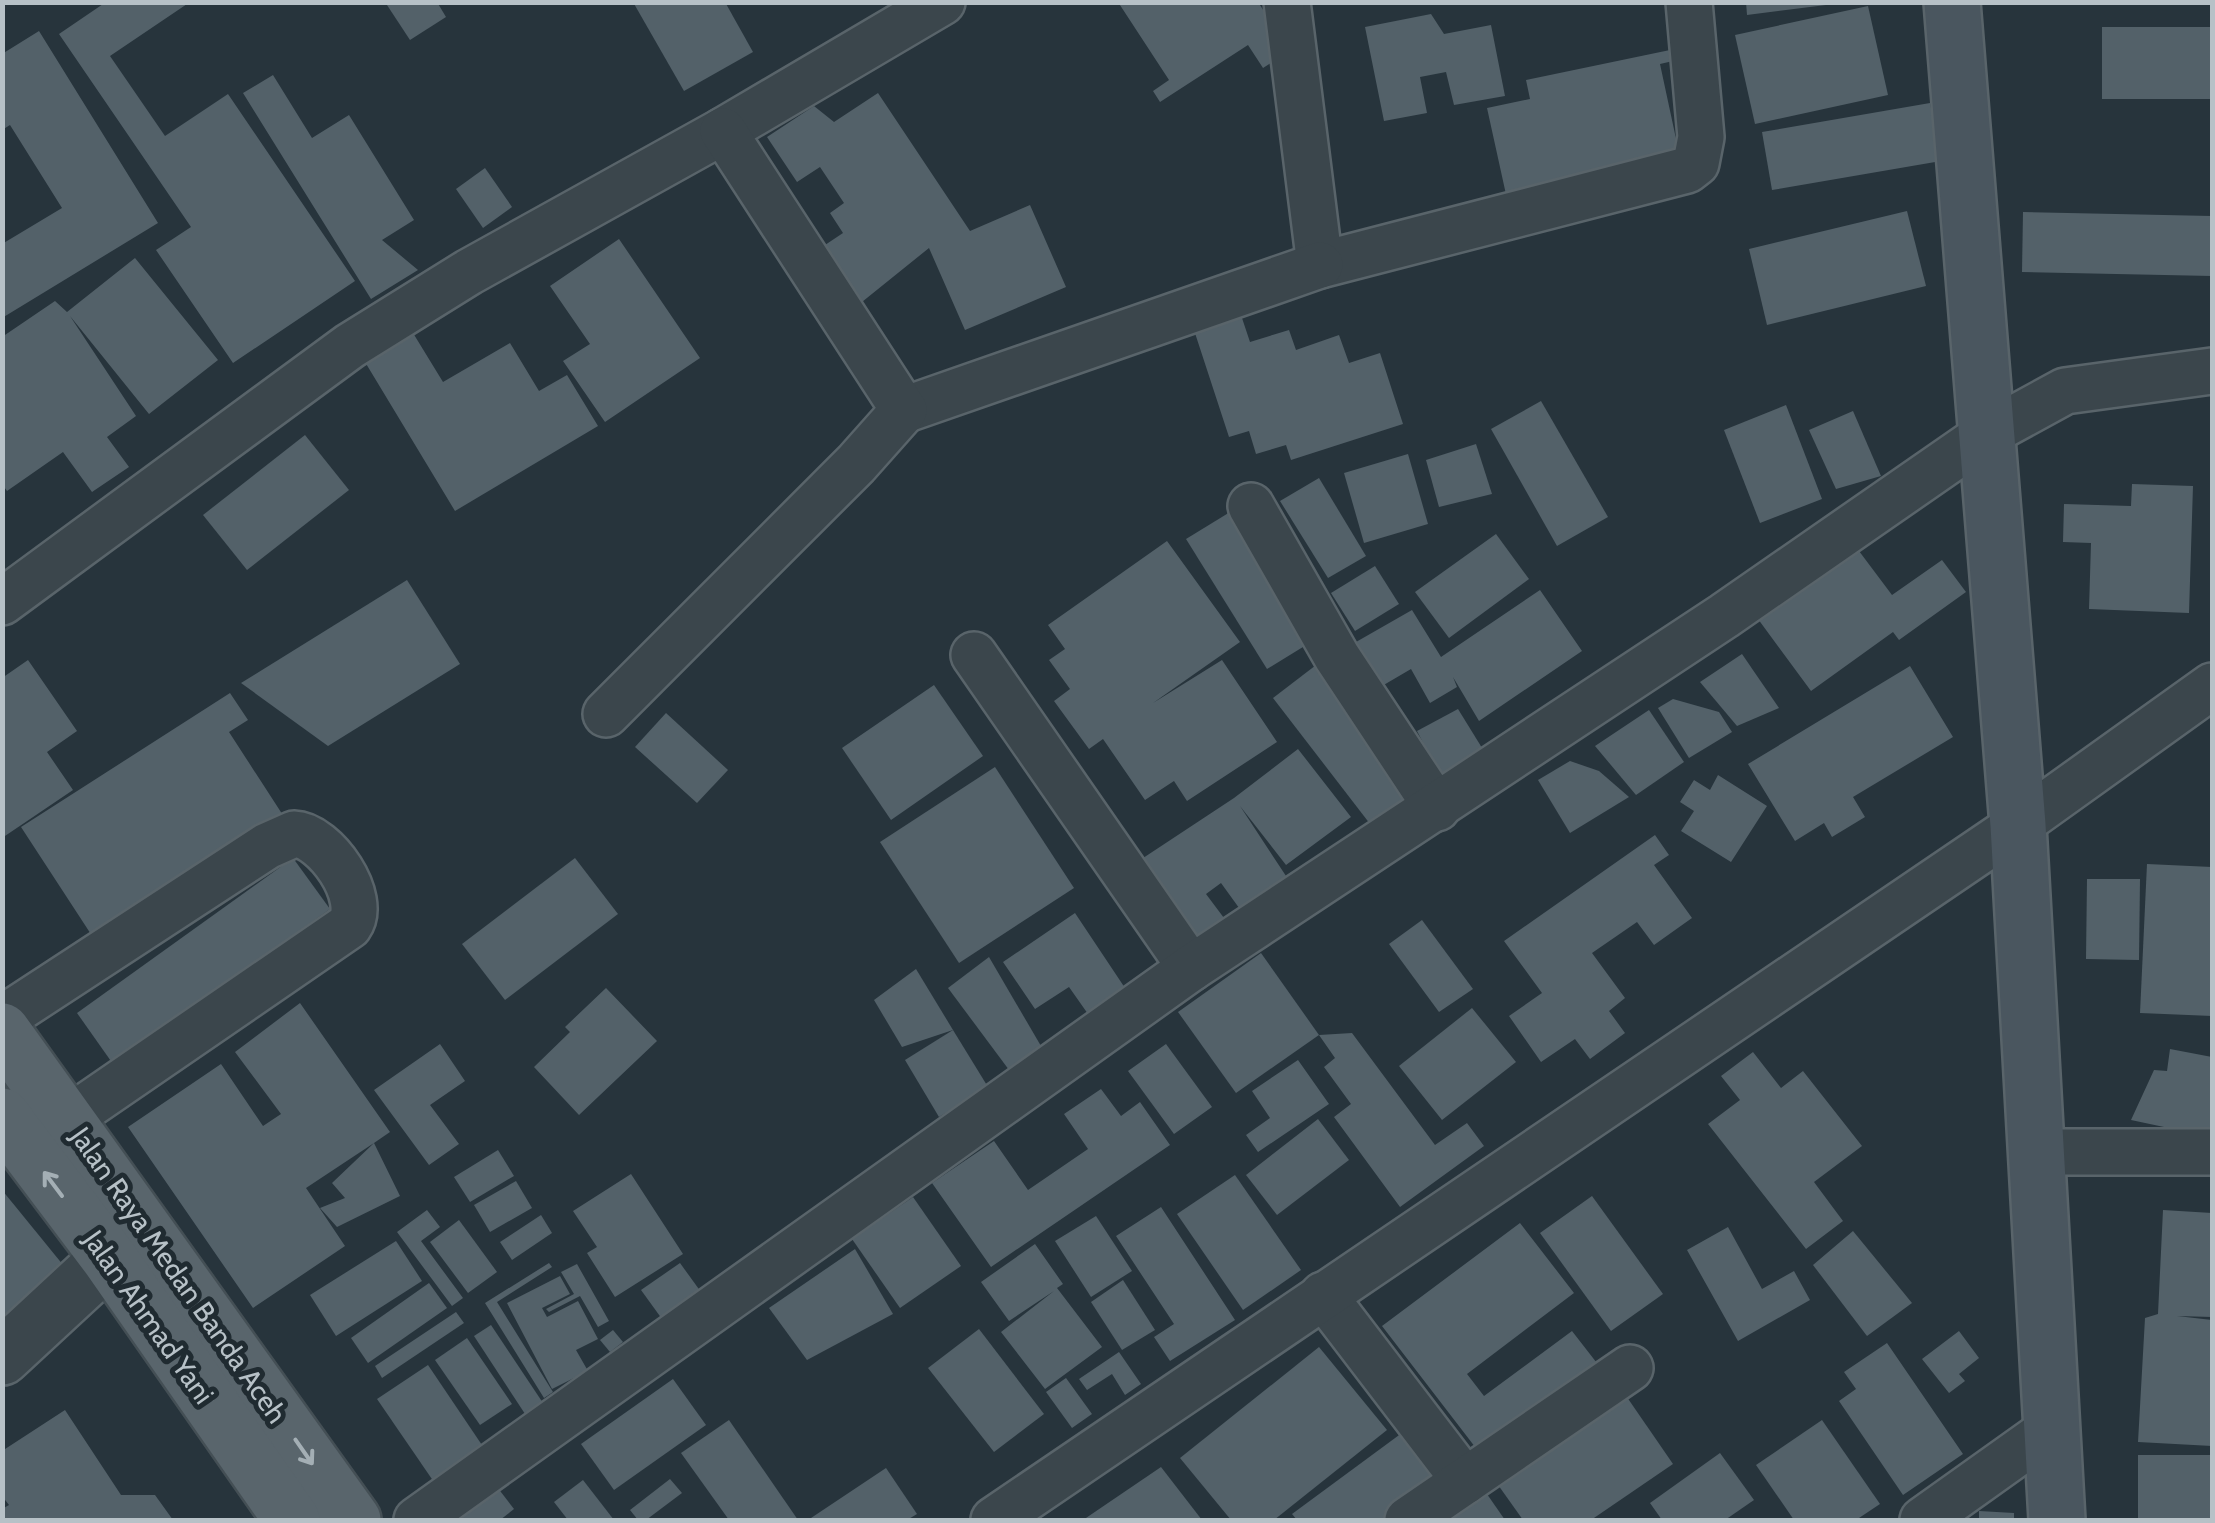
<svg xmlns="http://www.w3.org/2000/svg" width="2215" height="1523" font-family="Cabin,sans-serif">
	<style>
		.building { fill: #536169 }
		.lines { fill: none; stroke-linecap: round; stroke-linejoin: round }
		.minor-casing { stroke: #59646a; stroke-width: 50 }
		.tertiary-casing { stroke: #59646a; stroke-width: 60 }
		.secondary-casing { stroke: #59646a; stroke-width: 60 }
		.primary-casing { stroke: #444f55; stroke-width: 60 }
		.minor { stroke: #3b464c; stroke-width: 45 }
		.tertiary { stroke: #3b464c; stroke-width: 55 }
		.secondary { stroke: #4a565f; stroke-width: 55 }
		.primary { stroke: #59656c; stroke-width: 55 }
		.oneway { stroke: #a4afb5 }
		.labels { text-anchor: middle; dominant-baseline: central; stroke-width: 10; stroke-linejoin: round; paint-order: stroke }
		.street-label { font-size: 28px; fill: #b7c1c7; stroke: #202b31 }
	</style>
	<rect width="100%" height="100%" fill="#27343c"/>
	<g class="building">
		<path d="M106,2h84l-80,54 55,80 63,-42 127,187 -122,82 -77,-113 35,-23 -132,-193z"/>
		<path d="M385,2h52l9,15 -36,23z"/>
		<path d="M633,2h92l28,50 -69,39z"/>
		<path d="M1118,2h140l32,49 -27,17 -15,-23 -88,57 -7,-11 16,-11z"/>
		<path d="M1746,2h79l1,3 -79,10z"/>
		<path d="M1868,6l20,89 -133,29 -20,-89z"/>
		<path d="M1431,14l13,20 47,-9 14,71 -51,9 -8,-33 -26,5 7,36 -43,8 -19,-94z"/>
		<rect x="2102" y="27" width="110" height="72"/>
		<path d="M39,31l119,192 -156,95v-74l60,-36 -52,-83 -8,5v-76z"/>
		<path d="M1670,50l3,11 -13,3 21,98 -174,37 -20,-91 43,-9 -4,-19z"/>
		<path d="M273,75l39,63 37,-23 65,105 -32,20 36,30 -47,29 -128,-206z"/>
		<path d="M878,93l92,138 60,-26 36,82 -101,43 -36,-82 -72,58 -38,-57 24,-16 -13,-20 14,-10 -24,-36 -23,15 -30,-45 47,-31 20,16z"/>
		<path d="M1930,103l11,58 -169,29 -10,-58z"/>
		<path d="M485,168l27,39 -29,21 -27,-39z"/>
		<path d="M1907,211l19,75 -159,39 -18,-76z"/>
		<path d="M2023,212l189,4v60l-190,-4z"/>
		<path d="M619,239l81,119 -95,64 -42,-61 27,-17 -40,-58z"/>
		<path d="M135,258l83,102 -69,54 -79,-98 66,100 -29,21 22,30 -37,25 -29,-40 -56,39 -5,-7v-147l53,-36 12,11z"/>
		<path d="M1240,312l10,30 39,-12 7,20 43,-15 10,28 31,-10 23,71 -112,36 -5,-15 -30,9 -7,-23 -20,6 -36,-110z"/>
		<path d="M413,333l30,49 67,-39 29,48 28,-16 31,51 -143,85 -90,-149z"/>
		<path d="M1541,401l67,116 -51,29 -66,-117z"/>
		<path d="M1786,405l36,94 -62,24 -36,-93z"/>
		<path d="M1853,411l28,65 -45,13 -27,-59z"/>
		<path d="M305,435l44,55 -102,80 -44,-55z"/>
		<path d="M1476,444l16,50 -53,13 -13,-47z"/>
		<path d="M1408,454l20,70 -64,19 -20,-70z"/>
		<path d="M1319,478l47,78 -38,22 -48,-77z"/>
		<path d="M2132,484l61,2 -4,127 -100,-4 2,-66 -28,-1 1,-38 67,2z"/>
		<path d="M1235,509l81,130 -49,30 -81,-130z"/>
		<path d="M1496,534l33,45 -80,59 -34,-46z"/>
		<path d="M1167,541l73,101 -87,61 69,-43 55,82 -90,59 -13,-20 -29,19 -42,-61 -14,10 -35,-48 16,-12 -21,-29 16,-11 -17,-24z"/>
		<path d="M1856,547l36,48 50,-35 24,32 -67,48 -6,-8 -82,59 -53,-72z"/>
		<path d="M1375,566l24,38 -44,27 -24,-38z"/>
		<path d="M407,580l53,84 -132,82 -87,-63z"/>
		<path d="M1540,590l42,61 -103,70 -26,-44 4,10 -27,16 -19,-34 -29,17 -26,-44 56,-32 29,47z"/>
		<path d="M1742,654l37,54 -42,18 -37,-44z"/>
		<path d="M28,660l49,71 -30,21 26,38 -71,48v-160z"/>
		<path d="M1320,662l104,136 -47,35 -104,-135z"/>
		<path d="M1910,666l43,71 -100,60 12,20 -33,20 -8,-14 -29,18 -47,-77z"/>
		<path d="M934,685l49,71 -92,64 -49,-72z"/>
		<path d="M230,693l18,27 -19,12 59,91 -190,122 -77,-118z"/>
		<path d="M1673,699l46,13 13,20 -43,26 -31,-50z"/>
		<path d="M1458,709l29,47 -45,23 -25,-48z"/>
		<path d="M1649,710l35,52 -48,33 -41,-49z"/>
		<path d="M666,713l62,57 -31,33 -62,-56z"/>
		<path d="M1298,749l53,68 -65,48 -46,-59 48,73 -46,33 -21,-29 -15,11 18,24 -34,23 -56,-77 100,-66z"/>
		<path d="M1570,761l29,10 30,26 -59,36 -32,-53z"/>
		<path d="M995,767l79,121 -115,75 -79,-121z"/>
		<path d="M1718,775l49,31 -36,56 -50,-31 13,-20 -14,-9 14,-22 16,10z"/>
		<path d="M1655,835l14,20 -15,10 38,53 -38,27 -17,-23 -45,31 33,45 -16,13 16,22 -35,26 -15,-20 -34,23 -32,-46 33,-23 -38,-52z"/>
		<path d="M293,858l37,51 -217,155 -36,-51z"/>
		<path d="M575,858l43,56 -113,86 -43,-56z"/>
		<path d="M2147,864l65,3v149l-72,-3z"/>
		<path d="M2087,879h53l-1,81 -53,-1z"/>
		<path d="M1075,913l50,75 -37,26 -19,-27 -34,22 -32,-47z"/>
		<path d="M1422,920l51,69 -34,23 -50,-68z"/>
		<path d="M1261,953l58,82 -83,58 -58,-81z"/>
		<path d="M989,957l59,101 -33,20 -67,-90z"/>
		<path d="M916,969l37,61 -51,17 -28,-47z"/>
		<path d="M606,988l51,53 -78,74 -45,-48 36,-35 -5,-5z"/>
		<path d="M300,1003l90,129 -16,11 26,53 -63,31 -17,-19 25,-10 -13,-15 42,-40 -68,45 39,58 -92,62 -125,-181 93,-63 42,62 18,-12 -46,-62z"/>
		<path d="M1472,1008l44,54 -74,58 -43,-54z"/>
		<path d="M953,1030l35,57 -49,30 -34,-57z"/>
		<path d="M1352,1033l83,112 32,-22 17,23 -84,61 -66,-90 17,-13 -27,-37 11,-9 -16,-23z"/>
		<path d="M440,1044l25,37 -35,24 29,39 -30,21 -55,-75z"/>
		<path d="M1166,1044l46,63 -38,27 -46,-63z"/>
		<path d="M2170,1049l42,8v85h-49l1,-15 -33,-7 23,-50 13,1z"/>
		<path d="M1753,1052l28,36 22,-17 59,75 -48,36 29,39 -37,28 -98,-125 32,-24 -19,-24z"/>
		<path d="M1298,1060l31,44 -71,48 -12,-17 24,-17 -18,-27z"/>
		<path d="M1101,1089l20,27 19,-14 30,43 -179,122 -59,-84 62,-42 34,49 60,-41 -24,-35z"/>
		<path d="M1318,1119l31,41 -72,55 -31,-40z"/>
		<path d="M498,1150l16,26 -44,26 -16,-25z"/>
		<path d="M631,1174l52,80 -68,43 -28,-44 10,-6 -24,-36z"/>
		<path d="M1235,1175l66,95 -58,40 -66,-96z"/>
		<path d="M516,1181l16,27 -42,24 -16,-27z"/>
		<path d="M2,1190l66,81 -66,52z"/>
		<path d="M1592,1196l71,98 -52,37 -71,-98z"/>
		<path d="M913,1197l48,69 -61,42 -48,-69z"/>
		<path d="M1161,1207l74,113 -65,41 -16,-24 20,-13 -58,-88z"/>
		<path d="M427,1210l13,17 -19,14 42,57 -11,8 -55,-74z"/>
		<path d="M2163,1210l49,3v104l-35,-1 35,4v126l-74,-4 7,-124 13,-4z"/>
		<path d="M541,1215l11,18 -40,27 -12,-18z"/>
		<path d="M1096,1216l36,55 -41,26 -36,-56z"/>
		<path d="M459,1220l38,52 -29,21 -38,-51z"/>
		<path d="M1520,1223l54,70 -107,81 17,22 88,-65 28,36 -118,89 -100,-130z"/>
		<path d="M1728,1227l34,62 32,-18 16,29 -72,41 -51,-91z"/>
		<path d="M1853,1231l59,72 -45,33 -54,-71z"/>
		<path d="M396,1241l26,40 -86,55 -26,-41z"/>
		<path d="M1035,1244l28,40 -6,4 45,59 -57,42 -44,-57 53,-41 -45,30 -28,-39z"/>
		<path d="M855,1249l38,65 -86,46 -38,-52z"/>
		<path d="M549,1263l3,4 -55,35 56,90 -9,6 -59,-95z"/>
		<path d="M680,1263l21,29 -39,27 -21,-29z"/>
		<path d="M577,1264l32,57 -11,6 -18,-31 -31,16 -3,-3 28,-15 -13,-22z"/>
		<path d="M560,1276l10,18 -28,14 5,9 31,-16 20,38 -22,11 12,21 -36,18 -45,-86z"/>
		<path d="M1123,1280l32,50 -33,20 -31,-48z"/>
		<path d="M429,1283l18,25 -79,55 -17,-25z"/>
		<path d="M456,1312l8,11 -82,55 -7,-12z"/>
		<path d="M491,1325l54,81 -18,11 -53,-81z"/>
		<path d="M979,1329l65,85 -50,38 -66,-84z"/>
		<path d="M613,1330l10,12 -13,10 -10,-12z"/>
		<path d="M1959,1331l20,27 -20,16 6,7 -16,12 -27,-34z"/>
		<path d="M467,1338l45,66 -32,21 -45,-65z"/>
		<path d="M1887,1343l76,111 -60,41 -64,-94 17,-12 -12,-17z"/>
		<path d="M1319,1347l68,83 -113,90h-43l-51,-62z"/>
		<path d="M1119,1352l22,32 -16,11 -13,-21 -25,16 -8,-11z"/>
		<path d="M428,1365l58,86 -50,34 -59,-86z"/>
		<path d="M1066,1378l26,36 -20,14 -26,-36z"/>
		<path d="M673,1379l33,46 -92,65 -33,-46z"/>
		<path d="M1620,1387l53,77 -82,56h-68l-32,-45z"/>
		<path d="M65,1410l56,85h34l18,25h-171v-11l7,-4 -7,-9v-45z"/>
		<path d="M729,1420l69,100h-69l-48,-67z"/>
		<path d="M1822,1420l58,84 -24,16h-62l-38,-55z"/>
		<path d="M1410,1427l36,49 -61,44h-88l-5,-6z"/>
		<path d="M1720,1453l34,47 -29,20h-63l-12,-17z"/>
		<rect x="2138" y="1455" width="74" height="65"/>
		<path d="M1161,1467l41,53h-119z"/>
		<path d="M886,1468l31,46 -10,6h-99z"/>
		<path d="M670,1479l12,14 -36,27h-8l-8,-10z"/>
		<path d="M583,1480l31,40h-46l-14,-18z"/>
		<path d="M494,1483l20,26 -14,11h-57z"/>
		<path d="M1480,1484l25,36h-79z"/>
		<path d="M1979,1511l35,2v7h-35z"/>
	</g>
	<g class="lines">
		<defs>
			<g id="minor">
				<path d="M1287,2l33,263 367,-95 9,-7 5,-26 -12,-135"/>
				<path d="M904,410l416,-145"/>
				<path d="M1251,506l86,151 100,151"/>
				<path d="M2,602l348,-256 119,-74 254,-141 219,-129"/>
				<path d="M974,655l217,313"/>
				<path d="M606,714l250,-250 48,-54 -181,-279"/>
				<path d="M2,1019l265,-173 27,-12c31,1 75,64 55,92l-281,193"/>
				<path d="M2035,1152h177"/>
				<path d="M1323,1295l142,186"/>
				<path d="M417,1520l774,-552 533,-352 264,-183 77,-42 147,-20"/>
				<path d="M994,1520l1024,-695 194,-139"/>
				<path d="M1408,1520l222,-152"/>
				<path d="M1923,1520l129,-92"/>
			</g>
			<path id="tertiary" d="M2,1357l107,-99"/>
			<path id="secondary" d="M1952,2l66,823 39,695"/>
			<g id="primary">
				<path d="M2,1031l351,489"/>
				<path d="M2,1116l107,142 183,262"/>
			</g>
		</defs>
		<use href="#minor" class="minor-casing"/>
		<use href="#tertiary" class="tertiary-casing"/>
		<use href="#secondary" class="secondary-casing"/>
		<use href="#primary" class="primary-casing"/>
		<use href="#minor" class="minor"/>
		<use href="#tertiary" class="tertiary"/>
		<use href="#secondary" class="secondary"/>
		<use href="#primary" class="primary"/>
	</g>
	<defs><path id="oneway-shaft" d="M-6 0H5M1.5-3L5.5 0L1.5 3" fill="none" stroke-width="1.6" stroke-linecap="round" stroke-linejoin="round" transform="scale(2.5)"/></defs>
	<g class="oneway">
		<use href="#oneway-shaft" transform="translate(53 1184) rotate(-127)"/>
		<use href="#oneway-shaft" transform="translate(304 1452) rotate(55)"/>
	</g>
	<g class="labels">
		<g class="street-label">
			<text transform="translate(179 1275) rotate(55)">Jalan Raya Medan Banda Aceh</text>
			<text transform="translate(149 1317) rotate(55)">Jalan Ahmad Yani</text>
		</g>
	</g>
	<rect width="2215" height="1523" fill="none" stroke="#b7c1c7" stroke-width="10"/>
</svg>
